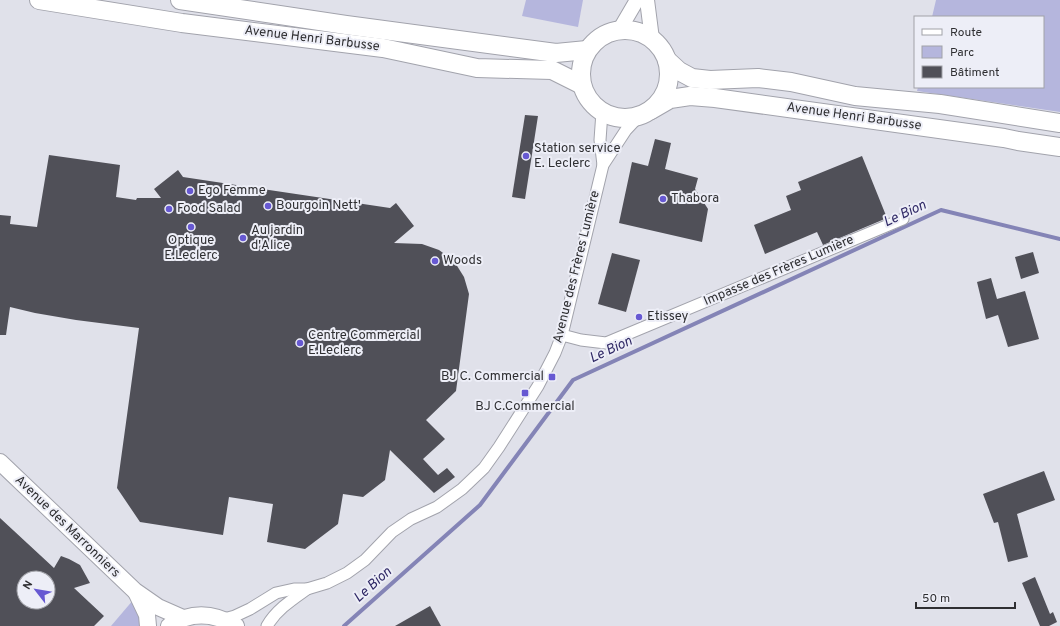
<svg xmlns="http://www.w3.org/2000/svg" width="1060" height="626" font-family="Overpass,sans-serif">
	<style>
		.green { fill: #b5b6dd }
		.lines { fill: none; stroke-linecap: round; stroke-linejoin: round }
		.stream { stroke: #8484b6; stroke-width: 4 }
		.building { fill: #505058; fill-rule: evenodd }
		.minor-casing { stroke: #a2a3ac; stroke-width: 13 }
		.tertiary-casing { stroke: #a2a3ac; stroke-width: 16 }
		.secondary-casing { stroke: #a2a3ac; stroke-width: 18 }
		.primary-casing { stroke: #a2a3ac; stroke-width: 20 }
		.minor { stroke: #fff; stroke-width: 11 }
		.tertiary { stroke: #fff; stroke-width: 14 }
		.secondary { stroke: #fff; stroke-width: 16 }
		.primary { stroke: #fff; stroke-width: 18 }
		.poi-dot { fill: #6759d2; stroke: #edeef7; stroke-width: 1.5 }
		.labels { text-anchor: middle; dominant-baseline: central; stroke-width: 4; stroke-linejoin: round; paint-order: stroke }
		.street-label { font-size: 13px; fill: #2f2f32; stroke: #edeef7 }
		.poi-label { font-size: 13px; fill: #2f2f32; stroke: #edeef7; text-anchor: start }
		.water-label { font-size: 14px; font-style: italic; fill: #2f2865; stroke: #edeef7 }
	</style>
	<rect width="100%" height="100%" fill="#e0e1ea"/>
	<g class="green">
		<path d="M526,0h57l-5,27 -56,-11z"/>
		<path d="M936,0h124v112l-143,-21 1,-4h125v-70h-111z"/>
		<path d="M134,599l10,27h-33z"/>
	</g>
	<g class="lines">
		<path class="stream" d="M344,626l136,-121 93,-125 368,-170 119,29"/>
	</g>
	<g class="building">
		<path d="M525,115l13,1 -13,83 -13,-2z"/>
		<path d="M655,139l16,4 -6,26 33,9 -3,11 13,20 -6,33 -83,-19 13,-61 16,4z"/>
		<path d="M49,155l71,10 -4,32 20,3 1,-2h24l-7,-9 24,-19 5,7 207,31 6,-5 18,23 -20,17 28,1 17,6 15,11 10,16 5,17 -13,97 -30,29 19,19 -22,20 15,16 9,-7 8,9 -21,16 -44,-43 -5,30 -22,17 -20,-3 -5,30 -33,25 -38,-7 6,-38 -44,-7 -6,38 -83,-13 -23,-34 22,-160 -63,-8 -41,-7 -25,-6 -4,28h-6v-120l11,1 -1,8 27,3z"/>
		<path d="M862,156l25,62 -64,27 -6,-13 -52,22 -11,-29 37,-15 -5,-14 15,-6 -3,-8z"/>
		<path d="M1033,252l6,21 -18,6 -6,-22z"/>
		<path d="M612,253l28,7 -14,52 -28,-8z"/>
		<path d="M991,278l6,21 28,-8 14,48 -31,8 -10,-32 -12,4 -9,-37z"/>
		<path d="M1044,471l11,29 -38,14 11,43 -20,5 -10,-40 -4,1 -11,-29z"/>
		<path d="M0,518l54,50 7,-12 8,3 11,6 10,18 -16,5 30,28 -10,10h-94zM24,578h24v24h-24z"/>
		<path d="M1035,577l15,37 3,-2 4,10 -8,4h-9l-18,-43z"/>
		<path d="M430,606l11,20h-46z"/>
	</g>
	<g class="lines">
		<defs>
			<g id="minor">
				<path d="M602,112l-2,28 3,25"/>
				<path d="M562,335l19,5 25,3 297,-124"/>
				<path d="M224,619l11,-3 15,-7 26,-16 18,-4h13l20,-6 20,-10 18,-13 27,-28 19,-13 26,-12 25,-18 22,-21 15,-21 39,-61 17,-33 7,-18 41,-170 23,-35 14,-15"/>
				<path d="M267,626c9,-16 26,-27 40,-37"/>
			</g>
			<g id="tertiary">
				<path d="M647,0l5,39"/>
				<path d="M620,29l17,-29"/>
			</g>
			<g id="secondary">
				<path d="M0,462l135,129 23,16 25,11"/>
				<path d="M137,594l10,21 1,11"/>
				<path d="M169,626c22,-15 45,-13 67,0"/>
			</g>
			<g id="primary">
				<path d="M39,0l143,23 201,25 94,20 75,2 30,15"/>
				<path d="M180,0l166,25 210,28 31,-3"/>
				<circle cx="625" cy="74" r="44"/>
				<path d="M667,60l12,11 13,7 18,2 48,-2 33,4 64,14 85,8 120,19"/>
				<path d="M651,110l19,-11 20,-3 25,2 289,40 14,3 42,6"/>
			</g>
		</defs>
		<use href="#minor" class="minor-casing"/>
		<use href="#tertiary" class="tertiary-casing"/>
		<use href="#secondary" class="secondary-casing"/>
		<use href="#primary" class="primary-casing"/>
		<use href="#minor" class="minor"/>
		<use href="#tertiary" class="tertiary"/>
		<use href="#secondary" class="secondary"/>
		<use href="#primary" class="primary"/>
	</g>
	<g class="poi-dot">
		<circle cx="526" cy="156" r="4"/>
		<circle cx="190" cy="191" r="4"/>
		<circle cx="663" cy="199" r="4"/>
		<circle cx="268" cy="206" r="4"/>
		<circle cx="169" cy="209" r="4"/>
		<circle cx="191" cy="227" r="4"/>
		<circle cx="243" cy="238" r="4"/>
		<circle cx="435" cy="261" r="4"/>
		<circle cx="639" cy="317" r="4"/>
		<circle cx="300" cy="343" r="4"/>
		<rect x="548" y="373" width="8" height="8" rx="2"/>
		<rect x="521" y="389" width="8" height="8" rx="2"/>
	</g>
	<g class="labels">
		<g class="street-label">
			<text transform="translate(312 39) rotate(7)">Avenue Henri Barbusse</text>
			<text transform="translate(854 117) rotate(8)">Avenue Henri Barbusse</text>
			<text transform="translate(577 267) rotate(-76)">Avenue des Frères Lumière</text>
			<text transform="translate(779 271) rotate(-23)">Impasse des Frères Lumière</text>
			<text transform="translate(67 527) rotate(44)">Avenue des Marronniers</text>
		</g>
		<g class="poi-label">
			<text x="534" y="149">Station service<tspan x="534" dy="15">E. Leclerc</tspan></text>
			<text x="198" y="191">Ego Femme</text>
			<text x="671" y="199">Thabora</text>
			<text x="276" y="206">Bourgoin Nett'</text>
			<text x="177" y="209">Food Salad</text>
			<text x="251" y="231">Au jardin<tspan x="251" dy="15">d'Alice</tspan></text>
			<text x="191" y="241" text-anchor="middle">Optique<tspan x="191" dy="15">E.Leclerc</tspan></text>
			<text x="443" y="261">Woods</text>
			<text x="647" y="317">Etissey</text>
			<text x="308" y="336">Centre Commercial<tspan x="308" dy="15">E.Leclerc</tspan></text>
			<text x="544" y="377" text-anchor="end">BJ C. Commercial</text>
			<text x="525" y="407" text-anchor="middle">BJ C.Commercial</text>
		</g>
		<g class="water-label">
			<text transform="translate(905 214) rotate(-25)">Le Bion</text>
			<text transform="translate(611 350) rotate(-25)">Le Bion</text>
			<text transform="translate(373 585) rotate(-42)">Le Bion</text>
		</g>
	</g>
	<rect x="914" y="16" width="130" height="72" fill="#edeef7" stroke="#a1a2a8"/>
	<rect x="922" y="29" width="20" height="6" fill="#ffffff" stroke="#a1a2a8"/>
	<text x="950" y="36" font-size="12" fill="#2f2f32">Route</text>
	<rect x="922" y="46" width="20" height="12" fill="#b5b6dd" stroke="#a1a2a8"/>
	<text x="950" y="56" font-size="12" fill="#2f2f32">Parc</text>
	<rect x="922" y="66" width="20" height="12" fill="#505058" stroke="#a1a2a8"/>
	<text x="950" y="76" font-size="12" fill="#2f2f32">Bâtiment</text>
	<g transform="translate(36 590) rotate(301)"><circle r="19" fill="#edeef7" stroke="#a1a2a8"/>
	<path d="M0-3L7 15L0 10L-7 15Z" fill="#6759d2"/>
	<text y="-6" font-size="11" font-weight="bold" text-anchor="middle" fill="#2f2f32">N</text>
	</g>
	<path d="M916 602v6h99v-6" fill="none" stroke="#2f2f32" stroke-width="2"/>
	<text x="922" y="602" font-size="12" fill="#2f2f32" stroke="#edeef7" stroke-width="3" paint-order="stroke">50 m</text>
</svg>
